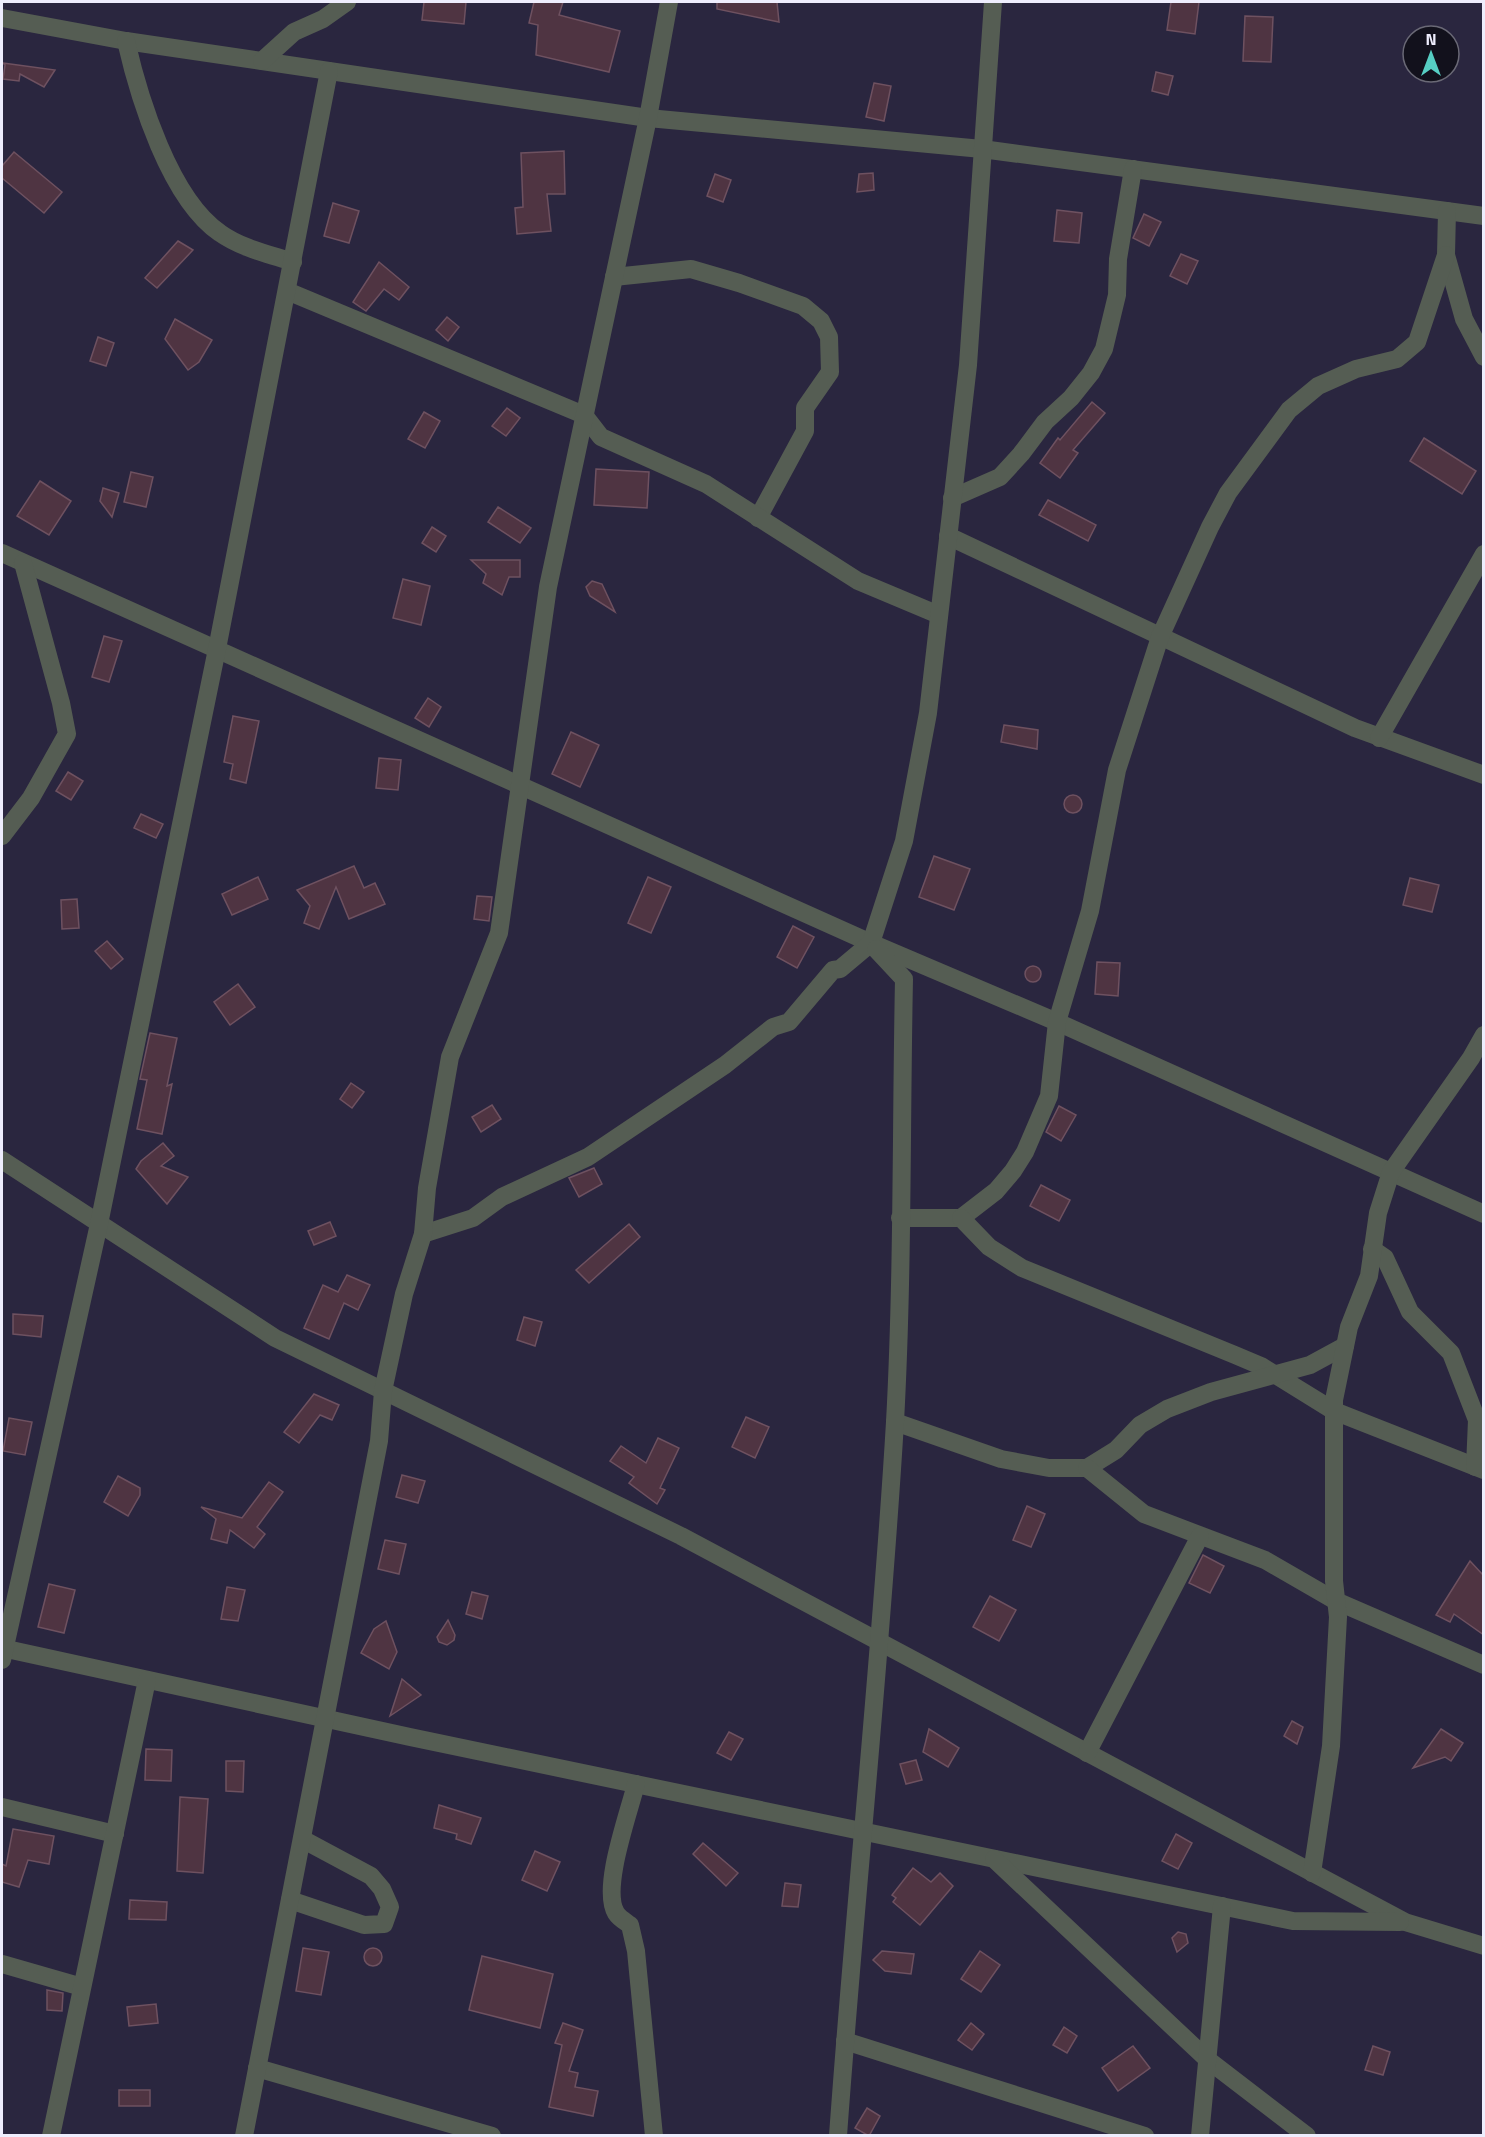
<svg xmlns="http://www.w3.org/2000/svg" width="1485" height="2137" font-family="'Titillium Web',sans-serif">
	<style>
		.building { fill: #4f3442; stroke: #6e5160; stroke-width: 1.5 }
		.lines { fill: none; stroke-linecap: round; stroke-linejoin: round }
		.minor { stroke: #555d53; stroke-width: 18 }
	</style>
	<rect width="100%" height="100%" fill="#2a263f"/>
	<g class="building">
		<path d="M424,2h42l-2,22 -42,-4z"/>
		<path d="M534,2h29l-4,13 61,16 -11,41 -73,-17 2,-30 -9,-2z"/>
		<path d="M717,2h60l2,20 -62,-13z"/>
		<path d="M1171,2h28l-4,32 -28,-4z"/>
		<path d="M1245,16l28,1 -2,45 -28,-1z"/>
		<path d="M3,63l52,7 -11,17 -24,-13 -1,7 -16,-2 2,-14z"/>
		<path d="M1156,72l17,4 -5,19 -16,-4z"/>
		<path d="M874,83l17,3 -7,35 -18,-4z"/>
		<path d="M564,151l1,43h-18l4,37 -34,3 -2,-26 8,-1 -2,-54z"/>
		<path d="M14,152l48,40 -18,21 -42,-35v-12z"/>
		<path d="M873,173l1,17 -17,2 2,-18z"/>
		<path d="M715,174l16,6 -8,22 -16,-6z"/>
		<path d="M333,203l26,8 -10,32 -25,-7z"/>
		<path d="M1057,210l25,3 -3,30 -25,-2z"/>
		<path d="M1144,214l17,8 -12,24 -16,-8z"/>
		<path d="M178,241l15,9 -36,38 -12,-10z"/>
		<path d="M1181,254l17,7 -11,23 -17,-8z"/>
		<path d="M379,262l30,25 -10,13 -15,-11 -18,22 -13,-9z"/>
		<path d="M447,317l12,10 -11,14 -12,-11z"/>
		<path d="M175,319l37,21 -13,22 -11,8 -23,-31z"/>
		<path d="M98,337l16,6 -8,23 -16,-5z"/>
		<path d="M1092,402l13,11 -32,37 5,3 -18,25 -20,-15 18,-25 2,2z"/>
		<path d="M507,408l13,10 -14,18 -14,-10z"/>
		<path d="M424,412l16,9 -15,27 -17,-9z"/>
		<path d="M1424,438l52,33 -14,23 -52,-33z"/>
		<path d="M596,469l53,3 -2,36 -53,-3z"/>
		<path d="M131,472l22,5 -7,30 -22,-5z"/>
		<path d="M40,481l31,20 -22,34 -32,-19z"/>
		<path d="M103,488l16,5 -7,24 -12,-16z"/>
		<path d="M1048,500l48,25 -8,16 -49,-26z"/>
		<path d="M498,507l33,21 -11,15 -32,-21z"/>
		<path d="M432,527l14,9 -10,16 -14,-9z"/>
		<path d="M471,560h49v17h-11l-7,18 -19,-12 3,-9z"/>
		<path d="M403,579l27,7 -9,39 -28,-7z"/>
		<path d="M592,581l10,3 13,28 -25,-16 -4,-9z"/>
		<path d="M104,636l18,5 -13,41 -17,-5z"/>
		<path d="M428,698l13,9 -12,20 -14,-9z"/>
		<path d="M233,716l26,5 -13,62 -16,-4 3,-15 -9,-2z"/>
		<path d="M1004,725l34,5 -1,19 -36,-7z"/>
		<path d="M571,732l28,13 -19,42 -28,-13z"/>
		<path d="M379,758l22,2 -3,30 -22,-2z"/>
		<path d="M68,772l15,9 -12,19 -15,-9z"/>
		<circle cx="1073" cy="804" r="9"/>
		<path d="M141,814l22,10 -7,14 -22,-10z"/>
		<path d="M934,856l36,13 -16,41 -35,-13z"/>
		<path d="M354,866l10,22 11,-5 10,21 -36,15 -13,-32 -17,42 -15,-6 6,-17 -13,-16z"/>
		<path d="M258,877l10,22 -36,16 -10,-21z"/>
		<path d="M648,877l23,10 -20,46 -23,-10z"/>
		<path d="M1410,878l29,7 -7,27 -29,-7z"/>
		<path d="M477,896l15,1 -3,24 -15,-2z"/>
		<path d="M77,899l2,29 -17,1 -1,-29z"/>
		<path d="M793,926l21,11 -17,31 -20,-11z"/>
		<path d="M107,941l16,18 -12,10 -16,-18z"/>
		<path d="M1097,962l23,1 -2,33 -23,-2z"/>
		<circle cx="1033" cy="974" r="8"/>
		<path d="M238,984l17,23 -25,18 -16,-23z"/>
		<path d="M150,1033l27,5 -10,48 5,-2 -10,50 -25,-5 10,-49 -7,-1z"/>
		<path d="M351,1083l13,9 -12,16 -12,-9z"/>
		<path d="M492,1105l9,14 -20,13 -9,-15z"/>
		<path d="M1059,1106l17,9 -15,26 -15,-9z"/>
		<path d="M163,1143l11,13 -13,10 27,11 -21,27 -31,-35 5,-8z"/>
		<path d="M594,1168l8,16 -23,13 -10,-19z"/>
		<path d="M1041,1185l29,15 -11,21 -29,-15z"/>
		<path d="M330,1222l6,14 -22,9 -6,-14z"/>
		<path d="M629,1224l11,13 -51,46 -13,-13z"/>
		<path d="M347,1275l23,10 -12,25 -14,-7 -15,36 -25,-11 19,-43 15,7z"/>
		<path d="M13,1314l30,2 -2,21 -28,-3z"/>
		<path d="M524,1317l18,5 -7,24 -18,-6z"/>
		<path d="M314,1394l25,11 -7,15 -12,-5 -21,28 -15,-11z"/>
		<path d="M746,1417l23,10 -14,31 -23,-11z"/>
		<path d="M9,1418l23,4 -7,33 -22,-4z"/>
		<path d="M658,1438l21,10 -19,40 5,2 -8,14 -28,-21 5,-6 -24,-16 11,-15 25,17z"/>
		<path d="M402,1475l23,6 -7,22 -22,-6z"/>
		<path d="M118,1476l22,12v7l-12,21 -24,-14z"/>
		<path d="M269,1482l14,10 -26,35 8,7 -11,14 -24,-18 -3,13 -16,-4 5,-20 -15,-12 41,11z"/>
		<path d="M1027,1506l18,8 -14,33 -18,-7z"/>
		<path d="M385,1540l21,4 -7,30 -21,-5z"/>
		<path d="M1203,1555l21,11 -14,27 -21,-10z"/>
		<path d="M1470,1561l14,15v59l-30,-21 -4,8 -14,-7z"/>
		<path d="M49,1584l26,6 -11,43 -26,-6z"/>
		<path d="M227,1587l18,3 -7,31 -17,-2z"/>
		<path d="M472,1592l16,4 -6,23 -16,-5z"/>
		<path d="M990,1596l26,14 -17,31 -26,-14z"/>
		<path d="M448,1620l7,15 -1,5 -7,5 -8,-3 -2,-5z"/>
		<path d="M386,1621l11,31 -8,17 -28,-16 13,-24z"/>
		<path d="M402,1679l19,16 -31,21z"/>
		<path d="M1292,1721l11,6 -6,17 -13,-8z"/>
		<path d="M929,1729l30,19 -11,19 -25,-15z"/>
		<path d="M1441,1729l22,14 -12,18 -6,-4 -32,11z"/>
		<path d="M729,1732l14,7 -12,21 -14,-7z"/>
		<path d="M146,1749l26,1 -1,31 -26,-1z"/>
		<path d="M916,1760l6,20 -16,4 -6,-20z"/>
		<path d="M226,1761h18l-1,31 -17,-1z"/>
		<path d="M180,1797l28,2 -5,74 -26,-2z"/>
		<path d="M439,1805l42,13 -10,26 -15,-5 1,-5 -23,-6z"/>
		<path d="M13,1829l41,7 -5,28 -21,-4 -9,27 -17,-5v-18l4,2z"/>
		<path d="M1176,1834l16,9 -14,26 -16,-8z"/>
		<path d="M703,1843l35,30 -12,13 -33,-32z"/>
		<path d="M535,1851l25,11 -13,29 -25,-11z"/>
		<path d="M913,1868l18,14 9,-9 13,13 -33,39 -27,-23 3,-4 -4,-3z"/>
		<path d="M785,1883l16,2 -3,22 -16,-1z"/>
		<path d="M130,1900l37,2 -1,18 -37,-1z"/>
		<path d="M1178,1932l8,2 2,9 -11,9 -5,-14z"/>
		<path d="M303,1948l26,4 -8,43 -25,-4z"/>
		<circle cx="373" cy="1957" r="9"/>
		<path d="M882,1951l32,3 -3,20 -26,-3 -12,-11z"/>
		<path d="M980,1951l20,14 -19,27 -20,-13z"/>
		<path d="M482,1956l71,18 -13,54 -71,-18z"/>
		<path d="M47,1990l16,3 -1,18 -15,-1z"/>
		<path d="M156,2004l2,19 -29,3 -2,-19z"/>
		<path d="M563,2023l20,7 -14,41 9,2 -3,14 23,4 -5,25 -44,-9 13,-62 -7,-2z"/>
		<path d="M971,2023l13,11 -12,16 -14,-10z"/>
		<path d="M1064,2027l13,9 -10,17 -14,-8z"/>
		<path d="M1133,2046l17,22 -32,23 -16,-23z"/>
		<path d="M1373,2046l17,6 -7,23 -18,-5z"/>
		<rect x="119" y="2090" width="31" height="16"/>
		<path d="M867,2108l13,8 -11,20 -14,-8z"/>
	</g>
	<g class="lines">
		<g class="minor">
			<path d="M2,18l124,23 522,77 334,31 502,67"/>
			<path d="M126,41c13,57 44,158 94,192 21,15 48,21 73,29"/>
			<path d="M262,61l32,-29 29,-13 24,-17"/>
			<path d="M1447,211l-1,44 18,64 20,38"/>
			<path d="M614,277l77,-8 48,14 64,23 18,15 8,16 1,35 -25,36v23l-47,87"/>
			<path d="M287,291l297,124 17,22 105,47 152,97 81,34"/>
			<path d="M952,498l48,-21 21,-23 24,-32 26,-24 20,-25 13,-24 13,-54 1,-36 15,-90"/>
			<path d="M948,536l407,192 129,47"/>
			<path d="M2,553l869,390 186,79 427,192"/>
			<path d="M1379,738l105,-184"/>
			<path d="M2,836l29,-38 36,-64 -6,-31 -38,-140"/>
			<path d="M2,1160l273,178 406,198 724,386 79,24"/>
			<path d="M900,1218h61l35,-27 17,-20 12,-19 24,-56 8,-74 33,-111 27,-141 43,-133 50,-110 18,-34 61,-83 29,-24 38,-17 41,-10 20,-17 29,-87"/>
			<path d="M961,1218l28,29 33,21 213,87 26,11 73,45 150,59"/>
			<path d="M423,1234l50,-16 29,-21 86,-40 137,-92 48,-38 16,-5 44,-52 7,-1 31,-26 33,-102 24,-128 40,-348 25,-363"/>
			<path d="M1372,1249l13,9 25,54 41,41 26,67 -2,47"/>
			<path d="M895,1422l106,37 48,9h38l29,-18 24,-25 27,-16 44,-17 99,-27 35,-19"/>
			<path d="M1087,1468l57,46 121,46 71,41 148,64"/>
			<path d="M2,1648l408,89 883,184 107,1"/>
			<path d="M2,1660l97,-436 118,-575 112,-578"/>
			<path d="M1087,1753l113,-217"/>
			<path d="M636,1784c-7,29 -35,104 -20,129 3,5 10,9 14,12l6,26 18,185"/>
			<path d="M2,1807l113,27"/>
			<path d="M994,1859l214,201 99,76"/>
			<path d="M1312,1873l19,-127 7,-129 -4,-36v-181l15,-73 20,-51 9,-63 13,-41 80,-114 13,-23"/>
			<path d="M290,1900l74,25 20,-1 6,-17 -8,-18 -11,-13 -69,-37"/>
			<path d="M2,1964l80,23"/>
			<path d="M845,2041l300,95"/>
			<path d="M257,2068l235,68"/>
			<path d="M51,2136l96,-456"/>
			<path d="M244,2136l135,-695 4,-50 21,-97 19,-60 4,-46 23,-131 49,-124 49,-346 100,-469 21,-116"/>
			<path d="M838,2136c17,-239 43,-476 57,-714 8,-147 6,-296 9,-443l-28,-30"/>
			<path d="M1200,2136l22,-230"/>
		</g>
	</g>
	<rect width="1485" height="2137" fill="none" stroke="#eeedfd" stroke-width="6"/>
	<g transform="translate(1431 54)"><circle r="28" fill="#12111c" stroke="#6a6976" stroke-width="1.5"/>
	<path d="M0-4.5L10 22L0 15L-10 22Z" fill="#56cec3"/>
	<text y="-9" font-size="16" font-weight="bold" text-anchor="middle" fill="#eeedfd">N</text>
	</g>
</svg>
